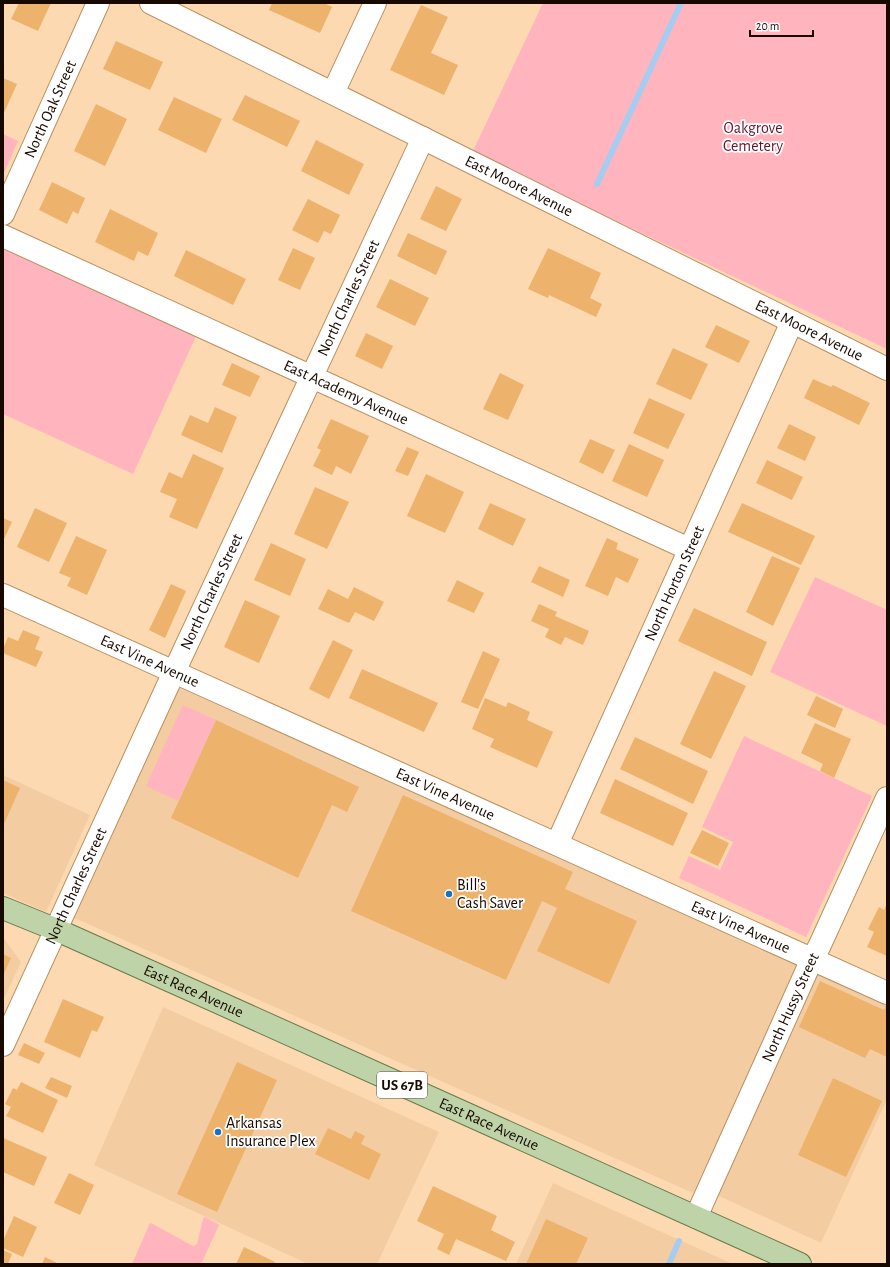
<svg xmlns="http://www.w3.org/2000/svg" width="890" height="1267" font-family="'Alegreya Sans',sans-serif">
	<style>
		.built { fill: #f4cca1 }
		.green { fill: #ffb4be }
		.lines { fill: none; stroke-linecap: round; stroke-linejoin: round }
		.stream { stroke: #a7ccf2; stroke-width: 6 }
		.building { fill: #edb26c }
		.minor-casing { stroke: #b99060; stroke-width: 24 }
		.tertiary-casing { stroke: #b99060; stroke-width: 24 }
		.primary-casing { stroke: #687a48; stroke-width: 24 }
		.minor { stroke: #fff; stroke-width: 22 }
		.tertiary { stroke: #fff; stroke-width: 22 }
		.primary { stroke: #bed4a8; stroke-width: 22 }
		.poi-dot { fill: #1772bf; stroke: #fff; stroke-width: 1.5 }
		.labels { text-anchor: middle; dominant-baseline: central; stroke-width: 3.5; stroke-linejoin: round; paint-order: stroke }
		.shield { fill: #fff; stroke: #5d534c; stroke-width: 1 }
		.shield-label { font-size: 15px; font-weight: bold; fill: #180900 }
		.street-label { font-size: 16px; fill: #180900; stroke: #fff }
		.park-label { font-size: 16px; fill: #65152a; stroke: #fff }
		.poi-label { font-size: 16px; fill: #180900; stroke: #fff; text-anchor: start }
	</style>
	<rect width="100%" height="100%" fill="#fdd9b2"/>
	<g class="built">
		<path d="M177,687l624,276 -108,230 -623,-277z"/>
		<path d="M3,775l87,40 -44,97 -43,-19z"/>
		<path d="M3,939l2,1 16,22 -18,39z"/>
		<path d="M818,973l69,32v94l-66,144 -104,-48z"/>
		<path d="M163,1007l276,125 -62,132h-69l-214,-99z"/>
		<path d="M553,1183l180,81h-217z"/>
	</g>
	<g class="green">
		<path d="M543,3h344v346l-415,-196z"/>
		<path d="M3,134l15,7 -15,34z"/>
		<path d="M3,245l194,89 -64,140 -130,-60z"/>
		<path d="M815,577l72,33v116l-117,-54z"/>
		<path d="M183,705l33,15 -38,81 -32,-15z"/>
		<path d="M744,736l128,60 -66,141 -127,-59 10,-22 31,14 13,-28 -31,-15z"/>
		<path d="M205,1217l13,7 1,1 -18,39h-69l18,-41 3,1 38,21 3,1 3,-2 6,-25z"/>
	</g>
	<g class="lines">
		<g class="stream">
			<path d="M597,184l84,-181"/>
			<path d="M669,1264l10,-23"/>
		</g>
	</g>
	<g class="building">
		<path d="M19,3h32l-13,28 -27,-12z"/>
		<path d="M272,3h52l8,4 -12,26 -51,-23z"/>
		<path d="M421,5l27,12 -17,36 27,12 -14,30 -54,-25z"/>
		<path d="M116,41l47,21 -13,28 -47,-21z"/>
		<path d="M3,78l14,6 -14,31z"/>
		<path d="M245,95l55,26 -13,26 -55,-27z"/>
		<path d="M174,97l48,22 -16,34 -48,-23z"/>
		<path d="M96,104l31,15 -22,47 -31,-15z"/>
		<path d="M316,140l48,24 -15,31 -48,-24z"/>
		<path d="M52,182l33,16 -7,16 -5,-3 -6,13 -28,-14z"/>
		<path d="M436,186l26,13 -16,32 -26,-12z"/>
		<path d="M308,199l32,16 -9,19 -7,-3 -6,12 -26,-13z"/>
		<path d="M110,209l48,24 -10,23 -10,-5 -4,10 -39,-19z"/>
		<path d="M408,233l39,18 -11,24 -39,-19z"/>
		<path d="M293,248l22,10 -15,32 -22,-10z"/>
		<path d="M548,248l53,25 -11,25 12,6 -6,13 -47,-22 -1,3 -20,-9z"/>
		<path d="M186,250l60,29 -13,26 -59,-29z"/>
		<path d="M390,279l39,19 -14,28 -39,-19z"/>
		<path d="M716,325l34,16 -11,22 -34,-16z"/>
		<path d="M366,333l27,13 -11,23 -27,-13z"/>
		<path d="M673,348l35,16 -17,36 -35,-16z"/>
		<path d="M232,363l28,13 -10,21 -28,-12z"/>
		<path d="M500,373l24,12 -16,35 -25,-11z"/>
		<path d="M813,379l18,8 2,-2 37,18 -11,22 -55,-27z"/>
		<path d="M649,398l36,16 -17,35 -35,-16z"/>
		<path d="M215,407l22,10 -15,36 -41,-18 9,-20 18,8z"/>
		<path d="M331,419l38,17 -18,38 -15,-8 -4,9 -19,-9 8,-16 -4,-2z"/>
		<path d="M789,424l27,13 -11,24 -28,-13z"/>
		<path d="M590,439l25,11 -12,24 -24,-12z"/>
		<path d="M629,444l35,16 -17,37 -35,-16z"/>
		<path d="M407,447l12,5 -11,24 -13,-5z"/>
		<path d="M193,454l31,14 -27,61 -28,-12 8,-18 -17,-7 9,-20 13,6z"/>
		<path d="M767,460l36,17 -11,23 -36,-17z"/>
		<path d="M426,474l38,18 -19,41 -38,-17z"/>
		<path d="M315,487l34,15 -22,47 -33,-15z"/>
		<path d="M490,503l36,16 -13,27 -35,-17z"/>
		<path d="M742,503l73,33 -14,29 -73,-33z"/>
		<path d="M35,508l32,15 -18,39 -32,-15z"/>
		<path d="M3,518l9,4 -9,19z"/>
		<path d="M76,536l31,14 -20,45 -20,-9 4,-8 -12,-5z"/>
		<path d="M607,538l11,5 -2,6 23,10 -11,24 -12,-6 -8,19 -23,-10z"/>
		<path d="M271,543l35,16 -16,37 -36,-16z"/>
		<path d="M772,556l28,12 -27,58 -27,-14z"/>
		<path d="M539,566l31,14 -7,17 -32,-15z"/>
		<path d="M457,580l27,13 -10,20 -27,-12z"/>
		<path d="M171,584l15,7 -21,47 -16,-8z"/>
		<path d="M354,587l30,15 -10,19 -19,-9 -6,11 -31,-14 10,-20 20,10z"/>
		<path d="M245,600l35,16 -21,47 -35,-16z"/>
		<path d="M539,604l18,8 -2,4 34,15 -6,14 -18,-8 -4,8 -16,-8 4,-8 -18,-8z"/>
		<path d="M694,608l73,34 -15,34 -74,-35z"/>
		<path d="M23,630l17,7 -5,12 8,3 -7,15 -33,-14v-4l5,-12 10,4z"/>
		<path d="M333,640l20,10 -24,49 -20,-10z"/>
		<path d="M483,651l17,8 -22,50 -17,-7z"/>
		<path d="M362,669l76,34 -14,29 -75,-34z"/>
		<path d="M714,671l32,15 -35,73 -31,-15z"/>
		<path d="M816,696l27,13 -8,19 -28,-13z"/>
		<path d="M485,698l21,9 2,-5 22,10 -3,8 26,12 -16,36 -47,-21 4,-8 -22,-10z"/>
		<path d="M216,720l143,67 -12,25 -15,-7 -34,73 -127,-60z"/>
		<path d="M815,723l36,16 -17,39 -14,-7 3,-7 -22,-11z"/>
		<path d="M635,737l73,34 -15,33 -73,-35z"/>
		<path d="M615,779l73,34 -15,33 -73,-33z"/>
		<path d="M3,780l17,8 -17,38z"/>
		<path d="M403,795l170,77 -8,17 72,32 -28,63 -72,-33 20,-43 -15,-7 -36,79 -155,-69z"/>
		<path d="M702,830l27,13 -11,23 -28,-13z"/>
		<path d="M887,903v53l-20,-9 7,-15 -6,-3 11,-22 5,3z"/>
		<path d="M3,954l8,4 -8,18z"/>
		<path d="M820,981l64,29 3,-7v54l-17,-8 -5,9 -66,-31z"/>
		<path d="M63,999l41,18 -7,15 -5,-2 -12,28 -36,-16z"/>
		<path d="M24,1043l21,10 -6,11 -21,-9z"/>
		<path d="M237,1062l40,18 -60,132 -40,-18z"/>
		<path d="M51,1077l21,9 -5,12 -22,-10z"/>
		<path d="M833,1078l49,23 -36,76 -48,-22z"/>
		<path d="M21,1082l37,18 -15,33 -37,-17 5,-9 -6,-3 8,-16 4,2z"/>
		<path d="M328,1128l23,11 4,-8 10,5 -4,8 20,10 -12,26 -54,-26z"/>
		<path d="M3,1138l44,19 -13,29 -31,-14z"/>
		<path d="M69,1173l25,12 -14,30 -26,-12z"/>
		<path d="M433,1186l64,30 -6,14 24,12 -9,19 -50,-22 -7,16 -12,-6 7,-15 -27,-13z"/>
		<path d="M14,1216l23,11 -14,30 -20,-9v-7z"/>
		<path d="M546,1219l42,19 -12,26h-50z"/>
		<path d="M244,1247l31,15 -1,2h-38z"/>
		<path d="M3,1250l9,4 -4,10h-5z"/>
		<path d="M45,1257l14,7h-17z"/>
	</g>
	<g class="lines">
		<defs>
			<g id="minor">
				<path d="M333,93l42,-90"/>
				<path id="s1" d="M3,214l95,-211"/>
				<path id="s2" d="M3,236l686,313"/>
				<path id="s3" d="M3,595l884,398"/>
				<path id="s4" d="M557,844l235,-522"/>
				<path id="s5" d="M3,1045l171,-373 249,-534"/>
				<path id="s6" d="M696,1217l116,-258 7,-12 68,-149"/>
			</g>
			<g id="tertiary">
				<path id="s7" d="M151,3l736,366"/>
			</g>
			<g id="primary">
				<path id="s8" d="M3,908l54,22 134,60 609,274"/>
			</g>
		</defs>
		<use href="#minor" class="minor-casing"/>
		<use href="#tertiary" class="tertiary-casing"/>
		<use href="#primary" class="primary-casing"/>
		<use href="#minor" class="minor"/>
		<use href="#tertiary" class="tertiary"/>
		<use href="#primary" class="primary"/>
	</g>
	<g class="poi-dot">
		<circle cx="449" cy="894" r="4"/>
		<circle cx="218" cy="1132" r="4"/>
	</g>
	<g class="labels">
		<rect class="shield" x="377" y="1072" width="50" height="26" rx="3"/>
		<g class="shield-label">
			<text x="402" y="1085">US 67B</text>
		</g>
		<g class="street-label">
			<text stroke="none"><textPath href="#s1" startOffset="115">North Oak Street</textPath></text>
			<text stroke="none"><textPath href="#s7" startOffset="411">East Moore Avenue</textPath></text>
			<text stroke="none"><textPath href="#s5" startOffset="823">North Charles Street</textPath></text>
			<text stroke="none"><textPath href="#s7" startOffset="735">East Moore Avenue</textPath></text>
			<text stroke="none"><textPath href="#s2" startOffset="377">East Academy Avenue</textPath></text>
			<text stroke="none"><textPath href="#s4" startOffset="286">North Horton Street</textPath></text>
			<text stroke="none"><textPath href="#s5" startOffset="499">North Charles Street</textPath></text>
			<text stroke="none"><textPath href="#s3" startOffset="161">East Vine Avenue</textPath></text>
			<text stroke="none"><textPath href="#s3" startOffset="485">East Vine Avenue</textPath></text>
			<text stroke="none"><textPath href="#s5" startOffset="175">North Charles Street</textPath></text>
			<text stroke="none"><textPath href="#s3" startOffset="809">East Vine Avenue</textPath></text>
			<text stroke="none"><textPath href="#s8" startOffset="208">East Race Avenue</textPath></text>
			<text stroke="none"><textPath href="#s6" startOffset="230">North Hussy Street</textPath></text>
			<text stroke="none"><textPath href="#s8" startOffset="532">East Race Avenue</textPath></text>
		</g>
		<g class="park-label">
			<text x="753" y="128">Oakgrove<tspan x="753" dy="18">Cemetery</tspan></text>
		</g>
		<g class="poi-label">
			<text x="457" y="885">Bill's<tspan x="457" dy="18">Cash Saver</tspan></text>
			<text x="226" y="1123">Arkansas<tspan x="226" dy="18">Insurance Plex</tspan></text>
		</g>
	</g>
	<rect width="890" height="1267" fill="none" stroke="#180900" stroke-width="8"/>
	<path d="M750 30v6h63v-6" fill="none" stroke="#180900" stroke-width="2"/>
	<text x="756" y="30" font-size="12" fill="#180900" stroke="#ffffff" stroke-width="3" paint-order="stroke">20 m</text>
</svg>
